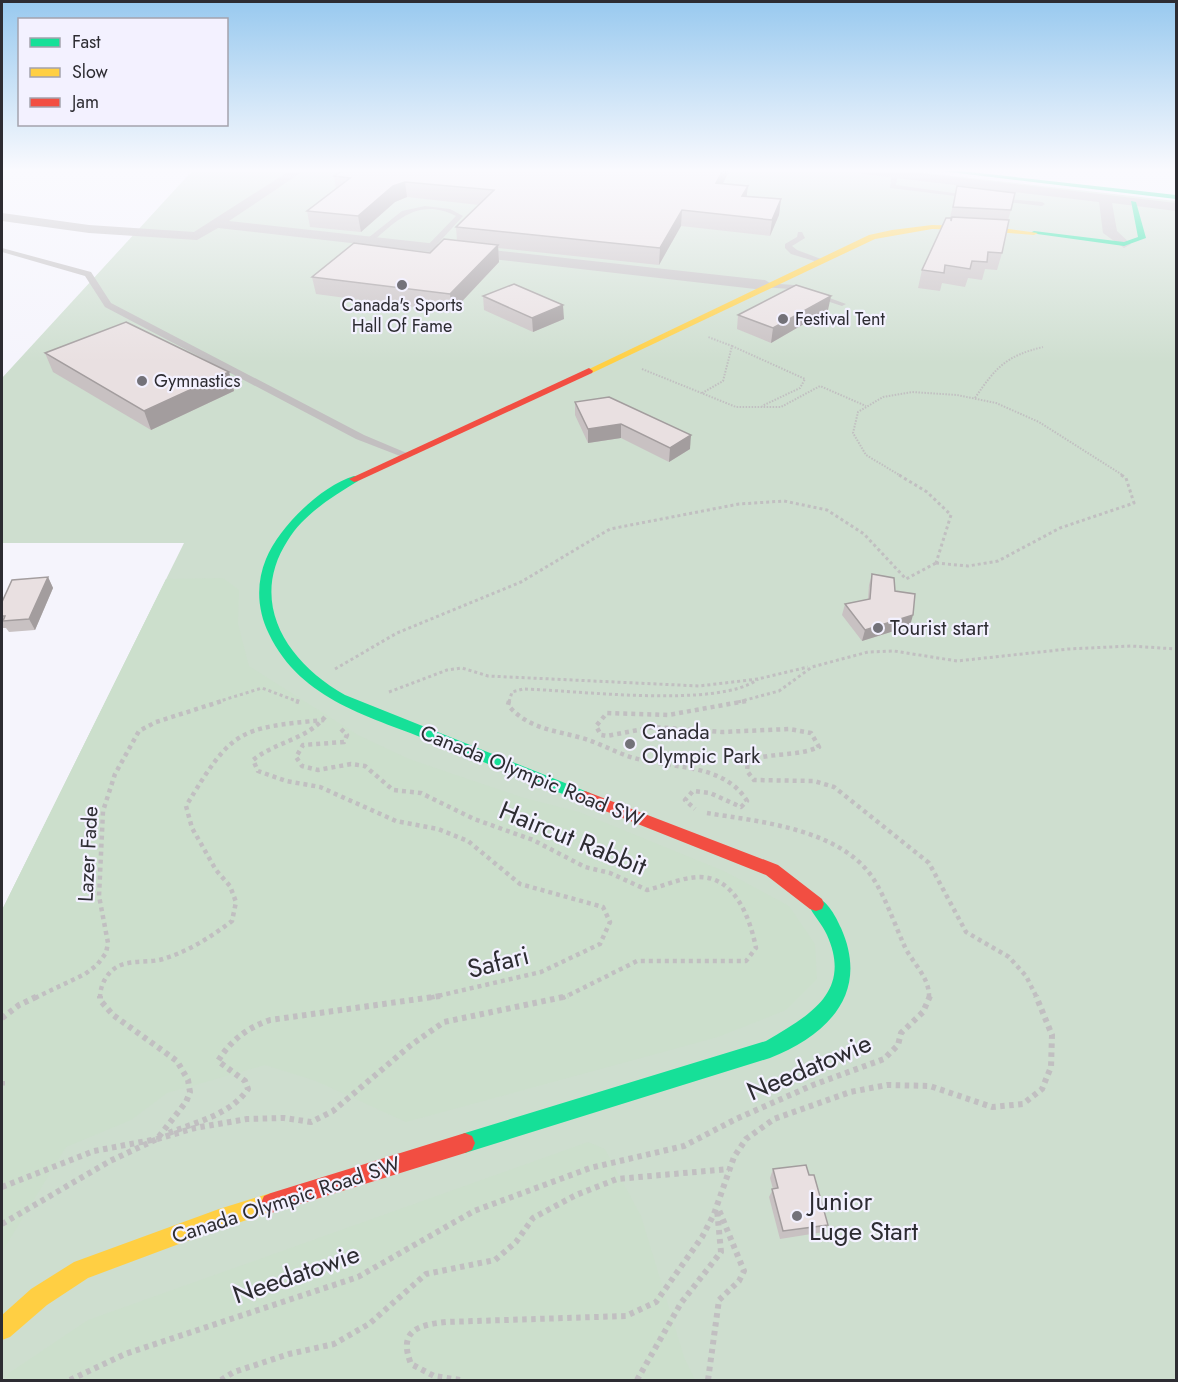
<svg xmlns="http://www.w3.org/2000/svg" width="1178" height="1382" font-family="Jost,sans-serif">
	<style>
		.green { fill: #cedecf }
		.forest { fill: #ccdfcc }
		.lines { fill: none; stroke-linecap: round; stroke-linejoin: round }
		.path-far3 { stroke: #c1bfc1; stroke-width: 2; stroke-dasharray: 1.5 1.5; stroke-linecap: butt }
		.path-far2 { stroke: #c1bfc1; stroke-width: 3; stroke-dasharray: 3 3; stroke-linecap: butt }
		.path-far1 { stroke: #c1bfc1; stroke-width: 4.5; stroke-dasharray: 4 4; stroke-linecap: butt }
		.path { stroke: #c1bfc1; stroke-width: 6; stroke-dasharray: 4.5 4.5; stroke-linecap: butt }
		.lane { fill: #c2bfc0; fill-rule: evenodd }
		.street { fill: #c2bfc0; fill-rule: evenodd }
		.fast { fill: #16e098; fill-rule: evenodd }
		.slow { fill: #ffcf43; fill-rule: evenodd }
		.jam { fill: #f24e42; fill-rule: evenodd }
		.wall { fill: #c8c1c2 }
		.shaded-wall { fill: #a39d9e }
		.building { fill: #e9e0e1; stroke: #a39d9e; stroke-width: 1.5 }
		.poi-dot { fill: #737279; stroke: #f3f1ff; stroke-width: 2 }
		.labels { text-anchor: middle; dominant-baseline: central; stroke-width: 4.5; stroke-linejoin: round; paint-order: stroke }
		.far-poi-label { font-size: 18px; fill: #2d2c32; stroke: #f3f1ff; text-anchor: start }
		.poi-label { font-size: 21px; fill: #2d2c32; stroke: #f3f1ff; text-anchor: start }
		.street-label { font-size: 21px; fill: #2d2c32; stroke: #f3f1ff }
		.near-street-label { font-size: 26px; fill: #2d2c32; stroke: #f3f1ff }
		.near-poi-label { font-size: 26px; fill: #2d2c32; stroke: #f3f1ff; text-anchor: start }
	</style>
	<rect width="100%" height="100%" fill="#f5f4fc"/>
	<path class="green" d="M193,170h707l276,31v1179h-1174v-470l182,-367h-182v-165z"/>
	<g class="forest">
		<path d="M223,578l16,12 -1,34 11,42 109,69 51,24 112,38 58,15 147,60 63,34 26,38 2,35 -31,31 -68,27 -312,85 -90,-41 -51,-16 -98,28 -36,27 -65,27 -64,105v-342l164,-331z"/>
		<path d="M588,1142l17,7 36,67 43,141 11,23h-690l4,-7 79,-53z"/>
	</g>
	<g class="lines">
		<g class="path-far3">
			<path d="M732,346l73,33 -5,9 -38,18"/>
			<path d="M642,369l94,38h45l39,-21 46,20"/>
			<path d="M702,393l21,-12 9,-35 -24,-9"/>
			<path d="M975,398c21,-31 31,-42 68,-51"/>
			<path d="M901,476l-35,-21 -13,-22 5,-21 25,-15 29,-5 45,3 39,8 43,19 85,54"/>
		</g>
		<g class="path-far2">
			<path d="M899,475l28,17 24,23 -15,48"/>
			<path d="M936,563l32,3 30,-5 62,-33 74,-25 -8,-25 -5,-3"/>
			<path d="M335,669l62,-36 124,-51 89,-53 129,-25 45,-3 43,9 37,24 42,45 30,-16"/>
			<path d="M389,692l58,-22 15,-2 26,8 211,10 59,-7 50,-12"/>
			<path d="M217,702l45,-14 37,14"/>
			<path d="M509,702l3,-10 11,-3c51,1 197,20 235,-10"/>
			<path d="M738,702l41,-11 33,-24 56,-15 26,-1 63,10 111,-12 63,-3 45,3"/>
		</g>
		<g class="path-far1">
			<path d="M296,701l3,1"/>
			<path d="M509,701l-1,4c20,24 46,25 74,33 18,5 34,15 52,20 38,11 90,5 113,43l-6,6 -31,-14 -17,-2 -8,9 10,9"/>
			<path d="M746,701l-78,14 -61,-2 -11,13 5,9 6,1 47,-9 68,5 67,-3 22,4 8,14c-23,10 -48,5 -71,14l-1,10 7,9 60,1 20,6 95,76 37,69 43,25 17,19 11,22"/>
			<path d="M325,717c-19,23 -50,25 -72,43l5,11 28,10 34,6 76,34 42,8 30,12 52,43 83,23 7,15 -10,22 -59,28 -112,26"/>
			<path d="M341,729l6,6 -3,7 -41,3 -7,12 6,9 16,4 33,-6 14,2 28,24 28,3 53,26 59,21 52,27 25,6 37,17c17,-4 33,-12 51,-13 37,-1 52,41 58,71l-10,13h-109l-74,37"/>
			<path d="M707,813c54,9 138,16 169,70 11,19 19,42 28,62 8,18 26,32 25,53"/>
			<path d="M35,998l50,-24 12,-9 9,-12 2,-10 -9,-47 4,-85 12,-37 24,-43 17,-9 66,-21"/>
			<path d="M100,998c0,-14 8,-28 21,-33 13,-5 29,-2 42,-6 26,-8 48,-22 69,-38l4,-19 -6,-16 -14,-16 -24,-42 -6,-22c46,-76 51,-78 138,-86"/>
		</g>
		<g class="path">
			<path d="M2,1018l17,-13 19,-9"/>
			<path d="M2,1081v6"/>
			<path d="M169,1133c27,-11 61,-18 79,-44l-3,-8 -27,-20c13,-21 29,-33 52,-41l170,-24"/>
			<path d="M157,1139l38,-11 52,-9 37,-1 27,4 22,-11 78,-66 33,-23 124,-26"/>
			<path d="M2,1187l92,-36 63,-12"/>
			<path d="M2,1224l108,-63 47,-22 29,-37 4,-10 -2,-12 -11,-19 -64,-46 -13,-15v-4"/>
			<path d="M70,1380l55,-26 233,-77 116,-66 116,-43 94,-22 52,-27 77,-34 71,-26 14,-14 3,-12 22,-21 7,-16"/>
			<path d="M221,1380l13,-8 55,-18 45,-10 35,-20 57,-50 69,-14 21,-18 17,-24 43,-23 41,-16 112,-10"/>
			<path d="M460,1380l-26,-4 -23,-12c-13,-33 6,-39 35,-42l180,-6 30,-14 46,-65 12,-23 20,-57 12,-18 28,-20 76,-27 37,-7 43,1 62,21 31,-3 19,-15 9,-22 1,-32 -16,-39"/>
			<path d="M637,1380l44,-77 40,-51 -4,-43"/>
			<path d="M708,1380l11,-80 20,-19 5,-10 -25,-61"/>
		</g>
		<g class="lane">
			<path d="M895,172l3,2 -2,11 79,11 -3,2 -82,-10 2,-14z"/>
			<path d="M995,198l47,4 3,2 -3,2 -45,-5z"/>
			<path d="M425,206l25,3 13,7 -31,34 -7,-2 31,-32c-38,-19 -60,5 -86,28l-7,-2 39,-31z"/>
			<path d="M798,232h4l3,6 -13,8 5,4 24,9v4l-30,-9 -6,-6v-4l12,-7z"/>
			<path d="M2,248l89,24 20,31 253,132 45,19 -1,2h-8l-44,-17 -251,-132 -20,-31 -83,-24z"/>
			<path d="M765,283l29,2 52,19 -4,2 -52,-17 -28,-2v-4z"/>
		</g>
		<g class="street">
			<path d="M291,170h14l-76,51 536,59 8,5 -8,5 -547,-62 -21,12 -108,-7 -87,-12v-8l87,12 105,7z"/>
			<path d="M856,170h37l283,33v8l-64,-8 5,28 14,13 -7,4 -21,-15 -4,-31 -237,-28z"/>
		</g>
		<g class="fast">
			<path d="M933,170h19l224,25v4z"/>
			<path d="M1131,201l5,1 10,36 -22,8 -94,-13 4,-2 90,11 14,-5z"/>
			<path d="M354,476l4,1v4c-26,16 -54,33 -70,59 -41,63 0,123 57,155l245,98 2,4 -2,4 -5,2 -5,-2c-48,-19 -96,-39 -144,-58 -64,-26 -135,-42 -167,-109 -12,-24 -13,-51 -3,-75 13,-32 55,-73 88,-83z"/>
			<path d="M816,897c12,4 20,20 25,31 29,65 -13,107 -71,130l-305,95 -7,-3 -3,-7 3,-7 7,-3 301,-92c42,-25 87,-48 61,-106 -5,-11 -14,-20 -19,-31l2,-5z"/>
		</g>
		<g class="slow">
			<path d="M932,225l62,2 44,6 -4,2 -61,-5 -41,-1 -57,10 -283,134 -7,-2 284,-136 23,-5z"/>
			<path d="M271,1193l7,3 3,7 -3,7 -59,19 -131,49 -41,27 -37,32 -8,3v-25l29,-26 43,-27 145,-53z"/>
		</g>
		<g class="jam">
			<path d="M589,368l4,3 -1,2 -234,108 -4,1 -5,-3z"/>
			<path d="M585,791l193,74 44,34 2,5 -2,5 -6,2 -6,-2 -44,-34 -186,-74 -2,-4 2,-4z"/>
			<path d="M465,1133l7,3 3,7 -3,7 -7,3 -194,60 -7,-3 -3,-7 3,-7 7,-3z"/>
		</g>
	</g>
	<g class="wall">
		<path d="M334,176l389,7 24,13 34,3 -2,16 -9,21 -89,-10 -22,39 -161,-17 1,14 -47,50 -136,-18 -4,-17 118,-24 27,-12 -1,-14 23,-22 -72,-8 -12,5 -34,30 -51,-5 -3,-16 29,-22z"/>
		<path d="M957,186l54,24 -3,10 -6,33 -5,17 -12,-1 -3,11 -14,-2 -3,9 -23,-4 -2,8 -22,-3 4,-18 28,-52z"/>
		<path d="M483,296l81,23 -31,13 -49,-22z"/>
		<path d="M828,310l-57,33 -34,-14 1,-14z"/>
		<path d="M45,353l184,19 5,19 -83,39 -98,-58z"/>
		<path d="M575,402l115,47 -21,13 -48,-24 -33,5 -13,-28z"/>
		<path d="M872,574l23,17 15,35 -48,15 -20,-26 3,-11 23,-5 1,-14z"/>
		<path d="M48,577l5,11 -18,42 -26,2 -3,-4h-4v-26z"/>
		<path d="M773,1169l36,6 19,50 -4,7 -44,7 -11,-42 4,-8 -3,-11z"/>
	</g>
	<g class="shaded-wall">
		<path d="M723,170h7l-15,28 1,-15z"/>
		<path d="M405,182l2,15 -12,5 -34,30 -3,-16 35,-30z"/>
		<path d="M748,186l-2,15 -4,-5z"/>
		<path d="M781,199l-2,16 -9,21 2,-16z"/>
		<path d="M682,210l-1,16 -22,39 1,-17z"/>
		<path d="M498,245l1,17 -47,50 -2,-18z"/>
		<path d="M831,296l-3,14 -57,33 2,-15z"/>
		<path d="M563,305l1,14 -31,13 -1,-14z"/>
		<path d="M229,372l5,19 -83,39 -7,-19z"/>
		<path d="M621,424v14l-33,5v-14z"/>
		<path d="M691,435l-1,14 -21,13 1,-14z"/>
		<path d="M48,577l5,11 -18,42 -6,-11z"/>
		<path d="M913,615l-3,11 -48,15 3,-11z"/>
	</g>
	<g class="building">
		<path d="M343,170h380l-7,13 32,3 -6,10 39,3 -9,21 -90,-10 -22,38 -204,-21 38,-37 -89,-8 -12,4 -35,30 -51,-5 43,-33 -16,-2z"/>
		<path d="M957,186l58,7 -4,17 -58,-3z"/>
		<path d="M952,217l57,3 -7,33 -14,-1 -1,10 -15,-1 -2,8 -25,-4 -1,8 -22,-3 24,-52h5v3z"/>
		<path d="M444,239l54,6 -48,49 -138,-17 42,-34 76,10z"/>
		<path d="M514,284l49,21 -31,13 -49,-22z"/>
		<path d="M796,285l35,11 -58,32 -35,-13z"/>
		<path d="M126,322l103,50 -85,39 -99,-58z"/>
		<path d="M609,397l82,38 -21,13 -49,-24 -33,5 -13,-27z"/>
		<path d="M872,574l22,4 1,13 20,3 -2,21 -48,15 -20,-26 25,-5z"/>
		<path d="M48,577l-19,42 -26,2 2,-5h-3v-14l10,-22z"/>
		<path d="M806,1165l3,10h5l14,50 -45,6 -11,-42 6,-1 -5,-19z"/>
	</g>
	<linearGradient id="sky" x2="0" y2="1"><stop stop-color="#98c9ef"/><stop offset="0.47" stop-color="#fafafe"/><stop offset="1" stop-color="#fafafe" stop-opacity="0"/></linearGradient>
	<rect width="1178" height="363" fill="url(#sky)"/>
	<g class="poi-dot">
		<circle cx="402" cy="285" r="6"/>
		<circle cx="783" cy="319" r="6"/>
		<circle cx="142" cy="381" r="6"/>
		<circle cx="878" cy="628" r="6"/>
		<circle cx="630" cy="744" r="6"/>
		<circle cx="797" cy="1216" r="6"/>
	</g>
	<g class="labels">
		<g class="far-poi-label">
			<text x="402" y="305" text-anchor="middle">Canada's Sports<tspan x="402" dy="21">Hall Of Fame</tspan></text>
			<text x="795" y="319">Festival Tent</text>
			<text x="154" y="381">Gymnastics</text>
		</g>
		<g class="poi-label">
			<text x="890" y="628">Tourist start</text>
			<text x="642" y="732">Canada<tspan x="642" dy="24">Olympic Park</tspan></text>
		</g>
		<g class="street-label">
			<text transform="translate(532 776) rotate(22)">Canada Olympic Road SW</text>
			<text transform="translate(88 854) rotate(-87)">Lazer Fade</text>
			<text transform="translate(286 1200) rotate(-18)">Canada Olympic Road SW</text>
		</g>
		<g class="near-street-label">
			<text transform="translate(573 838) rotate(22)">Haircut Rabbit</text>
			<text transform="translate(498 962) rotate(-14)">Safari</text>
			<text transform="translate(809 1067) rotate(-23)">Needatowie</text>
			<text transform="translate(296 1274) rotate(-19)">Needatowie</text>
		</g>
		<g class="near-poi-label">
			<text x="809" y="1201">Junior<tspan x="809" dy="30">Luge Start</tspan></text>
		</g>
	</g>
	<rect width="1178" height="1382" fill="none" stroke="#2d2c32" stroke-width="6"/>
	<rect x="18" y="18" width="210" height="108" fill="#f3f1ff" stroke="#a4a2ad" stroke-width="1.5"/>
	<rect x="30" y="38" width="30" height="9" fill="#16e098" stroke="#a4a2ad" stroke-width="1.5"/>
	<text x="72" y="48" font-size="18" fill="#2d2c32">Fast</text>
	<rect x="30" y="68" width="30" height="9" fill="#ffcf43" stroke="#a4a2ad" stroke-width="1.5"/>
	<text x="72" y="78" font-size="18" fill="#2d2c32">Slow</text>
	<rect x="30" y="98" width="30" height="9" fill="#f24e42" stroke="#a4a2ad" stroke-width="1.5"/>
	<text x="72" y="108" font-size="18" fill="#2d2c32">Jam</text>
</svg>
